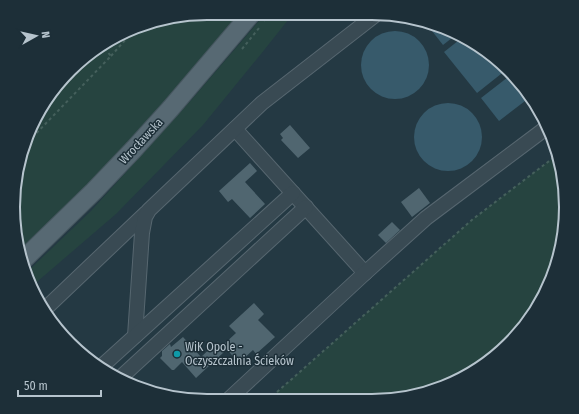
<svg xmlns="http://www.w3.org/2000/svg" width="579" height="414" font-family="'Fira Sans Condensed',sans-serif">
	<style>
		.green { fill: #264440 }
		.water { fill: #375a6b }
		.building { fill: #506670 }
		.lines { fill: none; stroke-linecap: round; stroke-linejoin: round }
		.minor-casing { stroke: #576770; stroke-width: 16 }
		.major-casing { stroke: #46565f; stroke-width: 20 }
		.path { stroke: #45605c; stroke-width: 2; stroke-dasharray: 3 3; stroke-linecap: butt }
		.minor { stroke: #394a53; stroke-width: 14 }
		.major { stroke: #576973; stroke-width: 18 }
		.culture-dot { fill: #0f9aa8; stroke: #1d2f38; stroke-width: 1.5 }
		.labels { text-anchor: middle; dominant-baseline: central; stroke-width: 3; stroke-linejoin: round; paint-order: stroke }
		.street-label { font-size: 12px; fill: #b6c4cd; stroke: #1d2f38 }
		.poi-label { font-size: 12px; fill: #b6c4cd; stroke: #1d2f38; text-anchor: start }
		.rim { fill: none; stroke: #b6c4cd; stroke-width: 2 }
	</style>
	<rect width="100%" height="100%" fill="#243943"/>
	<g class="green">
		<path d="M207,13l35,1c-69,82 -143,164 -223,236l-4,-18 2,-63 16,-48 28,-42 38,-33 58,-26z"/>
		<path d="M265,14l27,1 -31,39 -58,71 -87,89 -85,73 -3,-6 -2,-8 65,-62 102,-113z"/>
		<path d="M557,155l9,65 -20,73 -46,60 -42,28 -60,18 -130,1 205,-181z"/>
	</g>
	<g class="water">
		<path d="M425,22l32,12 -14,11z"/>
		<circle cx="395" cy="65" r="34"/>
		<path d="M463,37l6,2 37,31 -29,23 -33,-41z"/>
		<path d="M512,74l6,5 11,19 -30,23 -18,-23z"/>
		<circle cx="448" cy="137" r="34"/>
	</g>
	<g class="building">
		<path d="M290,125l20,23 -12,10 -17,-18 2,-2 -3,-4z"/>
		<path d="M250,163l7,8 -12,11 20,22 -15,14 -18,-19 -4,3 -9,-11z"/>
		<path d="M419,188l11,15 -18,14 -11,-15z"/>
		<path d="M392,222l8,8 -14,13 -8,-8z"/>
		<path d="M254,303l10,11 -6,6 17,17 -19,17 -3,-4 -14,13 -16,-18 13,-12 -7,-7z"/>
		<path d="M183,337l18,20 15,-14 8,9 -28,26 -14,-16 -8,8h-2l-12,-12 2,-2v-5l8,-7 1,3z"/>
	</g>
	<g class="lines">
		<defs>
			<g id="minor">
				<path d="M235,129l130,144"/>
				<path d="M45,309l101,-96"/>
				<path d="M135,336l7,-103 3,-16 4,-7 113,-107 112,-87"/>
				<path d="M102,366l191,-173"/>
				<path d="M119,379l187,-172"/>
				<path d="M228,400l137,-127 61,-55 120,-90"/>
			</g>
			<path id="major" d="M22,261l72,-70 40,-42 37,-41 80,-94"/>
		</defs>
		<use href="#minor" class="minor-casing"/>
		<use href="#major" class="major-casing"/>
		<g class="path">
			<path d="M264,21l5,-7"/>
			<path d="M242,49l17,-21"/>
			<path d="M111,56l24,-27"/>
			<path d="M24,146l87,-90 -10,-11"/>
			<path d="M268,400l205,-181 84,-64"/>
		</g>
		<use href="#minor" class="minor"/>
		<use href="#major" class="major"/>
	</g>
	<circle class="culture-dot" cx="177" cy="354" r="4"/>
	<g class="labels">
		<g class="street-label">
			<text transform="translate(141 141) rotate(-47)">Wrocławska</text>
		</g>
		<g class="poi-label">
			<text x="185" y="347">WiK Opole -<tspan x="185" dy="14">Oczyszczalnia Ścieków</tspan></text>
		</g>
	</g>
	<path d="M0 0H579V414H0ZM207 20H372A187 187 0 0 1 559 207V207A187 187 0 0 1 372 394H207A187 187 0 0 1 20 207V207A187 187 0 0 1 207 20Z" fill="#1d2f38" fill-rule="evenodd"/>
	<path class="rim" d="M207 20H372A187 187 0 0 1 559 207V207A187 187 0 0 1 372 394H207A187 187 0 0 1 20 207V207A187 187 0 0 1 207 20Z"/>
	<g transform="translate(36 36) rotate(82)" stroke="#1d2f38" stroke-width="3" paint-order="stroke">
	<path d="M0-3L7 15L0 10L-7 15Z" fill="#b6c4cd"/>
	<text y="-6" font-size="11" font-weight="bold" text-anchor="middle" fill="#b6c4cd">N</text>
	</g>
	<path d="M18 390v6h83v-6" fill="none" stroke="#b6c4cd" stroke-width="2"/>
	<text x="24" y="390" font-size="12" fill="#b6c4cd" stroke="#1d2f38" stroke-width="3" paint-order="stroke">50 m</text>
</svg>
